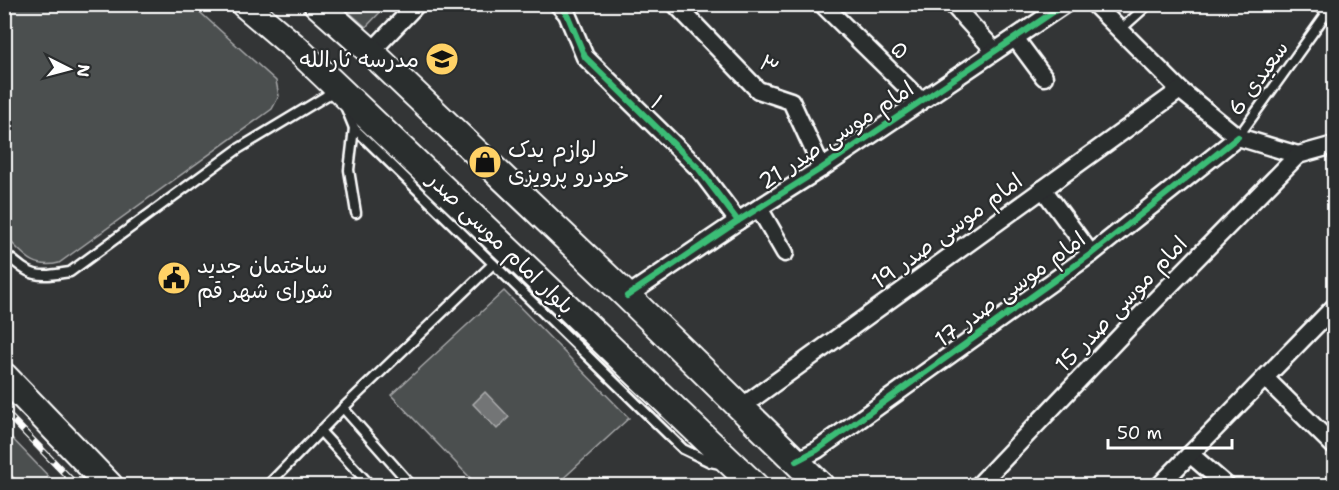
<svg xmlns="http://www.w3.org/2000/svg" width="1339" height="490" font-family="'Shantell Sans','Playpen Sans Arabic',sans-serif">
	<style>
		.green { fill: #4c4f50; stroke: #a6a7a8; stroke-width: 1.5 }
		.water { fill: #737576; stroke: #abacad; stroke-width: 1.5 }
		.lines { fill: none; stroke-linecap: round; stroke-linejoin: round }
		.lane-casing { stroke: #fff; stroke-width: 13 }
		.street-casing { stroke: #fff; stroke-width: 21 }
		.primary-casing { stroke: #fff; stroke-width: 30 }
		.lane { stroke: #2a2d2e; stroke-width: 8 }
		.street { stroke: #2a2d2e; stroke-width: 16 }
		.primary { stroke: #2a2d2e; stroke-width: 26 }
		.rail-casing { stroke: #fff; stroke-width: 7 }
		.rail { stroke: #2a2d2e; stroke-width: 4.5; stroke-dasharray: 14; stroke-linecap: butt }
		.cycleway-casing { stroke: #2a2d2e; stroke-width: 10 }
		.cycleway { stroke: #3abd76; stroke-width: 6 }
		.labels { text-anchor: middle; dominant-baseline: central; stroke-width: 4.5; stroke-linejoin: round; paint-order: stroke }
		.street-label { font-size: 22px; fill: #fff; stroke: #2a2d2e }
		.poi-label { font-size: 22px; fill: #fff; stroke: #2a2d2e; text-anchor: start }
	</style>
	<rect width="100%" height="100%" fill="#333536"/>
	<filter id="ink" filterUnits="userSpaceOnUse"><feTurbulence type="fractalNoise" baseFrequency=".0167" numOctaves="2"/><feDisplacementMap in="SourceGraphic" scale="12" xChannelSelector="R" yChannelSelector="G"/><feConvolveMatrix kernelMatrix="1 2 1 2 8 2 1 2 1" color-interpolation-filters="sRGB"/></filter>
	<g filter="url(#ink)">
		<g class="green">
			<path d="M4,5h188l84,76 3,15 -7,13 -213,154c-27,7 -36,-10 -54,-27z"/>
			<path d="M341,5h46l-21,22z"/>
			<path d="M504,291l125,127 -73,67h-79l-86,-90z"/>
			<path d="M5,431l52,54h-36l-16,-16z"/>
		</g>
		<path class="water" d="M485,392l24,25 -12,12 -24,-25z"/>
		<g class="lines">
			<defs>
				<g id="lane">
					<path d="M1120,30l29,-26"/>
					<path d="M345,106l9,22 329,321 27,13 10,2"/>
					<path d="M354,128l-5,42 7,43"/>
					<path d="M1238,137l91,-127"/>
					<path d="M4,253c29,24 29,25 66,19l168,-123 98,-59"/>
					<path d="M343,408l69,78"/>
					<path d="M320,431l51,55"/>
					<path d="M267,486l76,-78 150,-144"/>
				</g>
				<g id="street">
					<path d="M558,4l9,10 18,43 113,111 40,53"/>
					<path d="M675,4l83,86 33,11 31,67"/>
					<path d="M822,4l99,97"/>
					<path d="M952,4l43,47"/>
					<path d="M1094,4l86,86 58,47 60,18 36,-10"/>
					<path d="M1323,4l11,12"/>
					<path d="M1015,38l29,39"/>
					<path d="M371,52l46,-48"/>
					<path d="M1043,189l48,65"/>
					<path d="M759,208l26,45"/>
					<path d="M627,296l111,-75 84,-53 243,-164"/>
					<path d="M1265,378l69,68"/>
					<path d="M740,408l440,-318"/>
					<path d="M1190,454l37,32"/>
					<path d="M796,461l21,-11 274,-196 147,-117"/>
					<path d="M978,486l150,-158 170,-173"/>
					<path d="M1159,486l175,-179"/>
				</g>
				<g id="primary">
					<path d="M244,4l53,45 458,437"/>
					<path d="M317,4l54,48 256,244 194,190"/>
					<path d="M4,376l106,110"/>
				</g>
			</defs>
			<use href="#lane" class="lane-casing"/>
			<use href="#street" class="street-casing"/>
			<use href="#primary" class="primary-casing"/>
			<use href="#lane" class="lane"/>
			<use href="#street" class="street"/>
			<use href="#primary" class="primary"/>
			<defs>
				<path id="rail" d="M4,411l73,75"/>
			</defs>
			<use href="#rail" class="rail-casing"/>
			<use href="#rail" class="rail"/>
			<defs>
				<g id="cycleway">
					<path d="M558,4l9,10 18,43 113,111 40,53"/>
					<path d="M627,296l111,-75 84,-53 243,-164"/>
					<path d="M796,461l21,-11 274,-196 147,-117"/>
				</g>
			</defs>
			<use href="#cycleway" class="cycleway-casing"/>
			<use href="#cycleway" class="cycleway"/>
		</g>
	</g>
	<defs>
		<symbol id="school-disc" viewBox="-11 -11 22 22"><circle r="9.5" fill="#ffd166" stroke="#2a2d2e"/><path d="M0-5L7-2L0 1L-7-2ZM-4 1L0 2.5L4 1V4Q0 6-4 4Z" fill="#111"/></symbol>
		<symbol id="shop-disc" viewBox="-11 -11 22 22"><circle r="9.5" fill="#ffd166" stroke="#2a2d2e"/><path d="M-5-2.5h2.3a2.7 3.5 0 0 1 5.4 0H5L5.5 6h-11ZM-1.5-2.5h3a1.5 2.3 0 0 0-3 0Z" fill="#111"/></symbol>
		<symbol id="civic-disc" viewBox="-11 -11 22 22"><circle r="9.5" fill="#ffd166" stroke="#2a2d2e"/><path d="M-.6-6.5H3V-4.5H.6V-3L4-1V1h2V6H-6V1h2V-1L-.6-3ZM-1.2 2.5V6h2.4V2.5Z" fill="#111"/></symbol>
	</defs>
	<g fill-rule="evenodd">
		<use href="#school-disc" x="423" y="40" width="38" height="38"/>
		<use href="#shop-disc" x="466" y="143" width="38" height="38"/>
		<use href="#civic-disc" x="155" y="259" width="38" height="38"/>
	</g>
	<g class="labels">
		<g class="street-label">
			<text transform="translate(900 50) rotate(44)">۵</text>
			<text transform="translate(769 65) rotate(35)">۳</text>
			<text transform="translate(1258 78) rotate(-54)">سعیدی 6</text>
			<text transform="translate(657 102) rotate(44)">۱</text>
			<text transform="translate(836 135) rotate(-33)">امام موسی صدر 21</text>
			<text transform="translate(947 231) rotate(-36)">امام موسی صدر 19</text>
			<text transform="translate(501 243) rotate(44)">بلوار امام موسی صدر</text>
			<text transform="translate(1010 289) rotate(-36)">امام موسی صدر 17</text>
			<text transform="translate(1121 304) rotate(-46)">امام موسی صدر 15</text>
		</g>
		<g class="poi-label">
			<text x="419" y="59" text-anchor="end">مدرسه ثارالله</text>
			<text x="508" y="149">لوازم یدک<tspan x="508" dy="25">خودرو پرویزی</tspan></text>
			<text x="197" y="265">ساختمان جدید<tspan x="197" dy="25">شورای شهر قم</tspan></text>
		</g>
	</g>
	<rect width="1339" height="490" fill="none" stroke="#2a2d2e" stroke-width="24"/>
	<rect x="12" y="12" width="1315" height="466" fill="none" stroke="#fff" stroke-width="2" filter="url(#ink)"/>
	<g transform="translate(69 69) rotate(96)" stroke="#2a2d2e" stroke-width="4.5" paint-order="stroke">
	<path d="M0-4.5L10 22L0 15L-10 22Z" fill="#ffffff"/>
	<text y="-9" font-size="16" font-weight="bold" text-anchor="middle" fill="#ffffff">N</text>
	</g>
	<path d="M1108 439v9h124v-9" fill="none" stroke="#ffffff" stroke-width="3"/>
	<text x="1117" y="439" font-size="18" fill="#ffffff" stroke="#2a2d2e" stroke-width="4.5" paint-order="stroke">50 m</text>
</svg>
